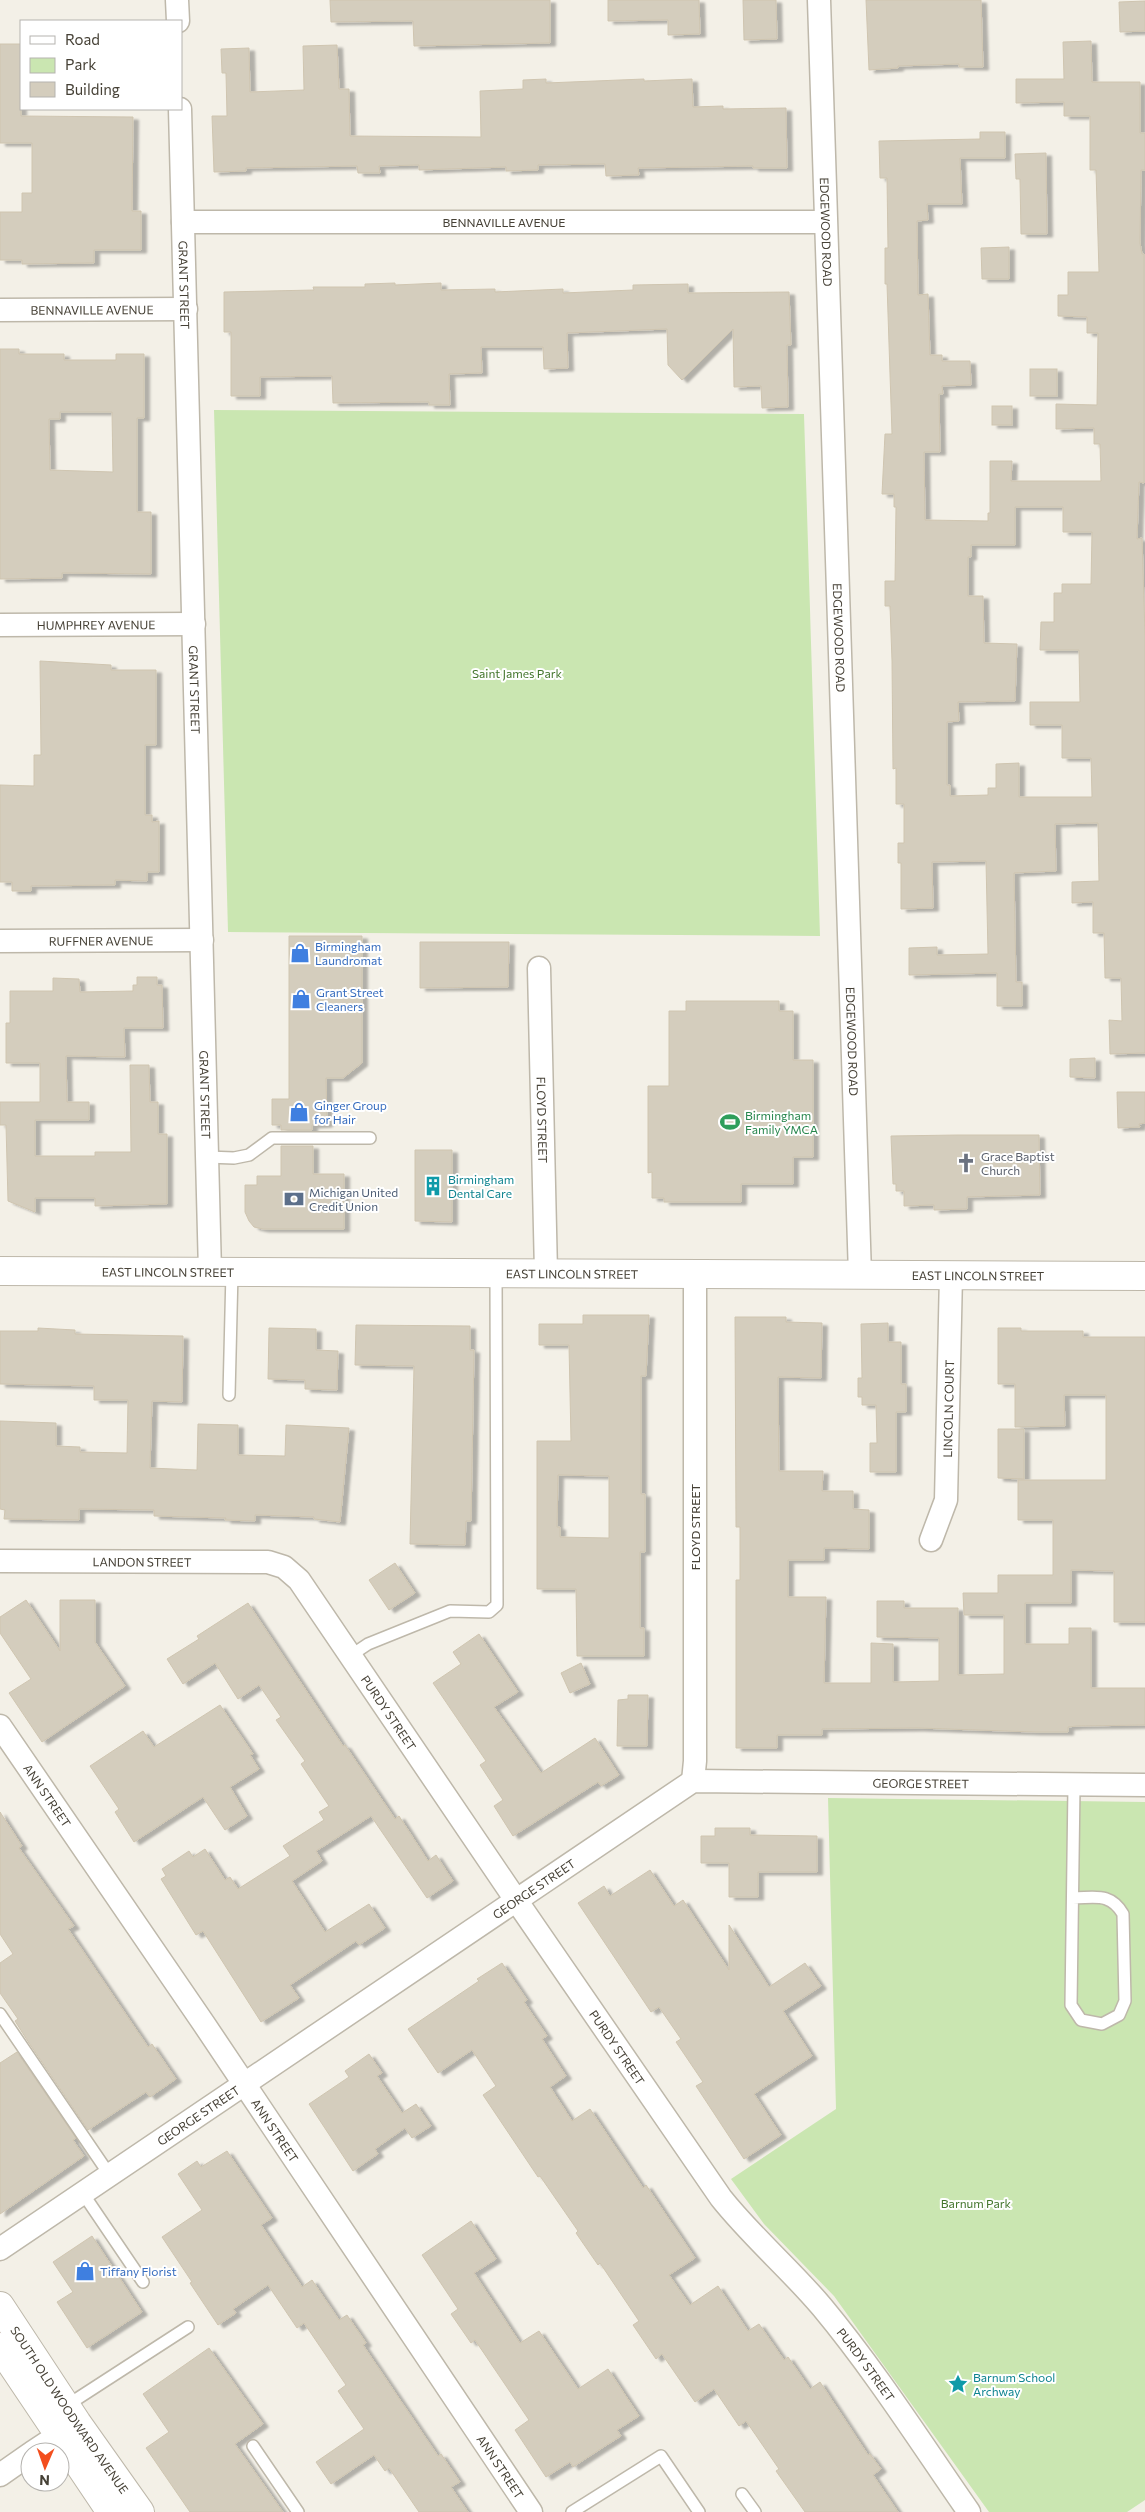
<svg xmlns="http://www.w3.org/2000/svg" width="1145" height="2512" font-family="Commissioner,sans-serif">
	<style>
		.green { fill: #cae6b1 }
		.building { fill: #d4cdbd; stroke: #cfc5b0; fill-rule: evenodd; filter: url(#shadow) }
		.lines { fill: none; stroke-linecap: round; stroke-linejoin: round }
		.service-casing { stroke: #beb8aa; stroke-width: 14 }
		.minor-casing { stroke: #beb8aa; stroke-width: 25 }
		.tertiary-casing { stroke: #beb8aa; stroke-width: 30 }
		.service { stroke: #fff; stroke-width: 11 }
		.minor { stroke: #fff; stroke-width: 22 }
		.tertiary { stroke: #fff; stroke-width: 28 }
		.labels { text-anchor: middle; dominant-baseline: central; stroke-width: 4; stroke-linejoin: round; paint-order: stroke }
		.street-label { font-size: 12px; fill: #464136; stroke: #fff }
		.park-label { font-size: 12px; fill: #42752b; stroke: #fff }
		.shop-label { font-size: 12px; fill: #366cbe; stroke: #fff; text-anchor: start }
		.leisure-label { font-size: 12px; fill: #27864d; stroke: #fff; text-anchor: start }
		.worship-label { font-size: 12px; fill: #5b616d; stroke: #fff; text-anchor: start }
		.culture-label { font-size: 12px; fill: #0d838f; stroke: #fff; text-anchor: start }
		.service-label { font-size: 12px; fill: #4e5e75; stroke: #fff; text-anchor: start }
	</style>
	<defs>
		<filter id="shadow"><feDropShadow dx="5.5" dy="3" stdDeviation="1" flood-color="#0004"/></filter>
	</defs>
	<rect width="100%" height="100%" fill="#f3f0e7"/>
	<g class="green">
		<path d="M214,410l590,4 16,522 -592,-4z"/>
		<path d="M828,1798l317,4v698l-18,12h-138l-155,-216 -70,-72 -33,-45 105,-70z"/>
	</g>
	<g class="building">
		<path d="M330,0h220v43l-136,3 -1,-25 -82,1z"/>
		<path d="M608,0h91l1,34 -32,1v-15l-60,1z"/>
		<path d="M743,0h33l1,39 -33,1z"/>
		<path d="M866,0h115l2,67h-24v-3l-61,2v2l-29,2z"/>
		<path d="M1145,1v30l-25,1 -1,-30z"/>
		<path d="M1091,41l1,41h48v51h5v37h-4l-1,73 2,11h2v229l-5,-1 -2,57 5,-1 3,97v418l-35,1 -1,-34 13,1 -1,-43h-16l-1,-45h-11v-31l-21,1v-21l27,-1 -1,-58 -43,1 1,47 -42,2 2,109h6v24h-25v-33l-88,2v-27l28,-1v8l51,-1 -2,-93 -54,1 1,46 -32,1v-46h-3v-20h6v-39h-8v-36l-3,1 -1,-108 -2,-55h-5v-25h10l1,-74h-2v-13h-12l3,-60h7l-5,-150h-2v-36h3l-1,-70h-7l-1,-37 101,-2v-7h25v26h-45l2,46h-35l1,16 -11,1 1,74 10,-1 2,61h12v6h28l1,24 -29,1 1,8h-4l1,58h-16l1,68 63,1v-8h2v-52h22l-1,20h90l-1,-37h-6v-16l-38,1v-25l41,1 1,-72h-11v-16l-29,-1v-21h10v-23h31l-3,-102h-6v-54h-26v-14l-48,1v-24h48l-1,-37zM1015,507h48v25h29l-1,52h-29v9h-8v29h-13l-1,28h39l1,52h-50v23h32v33h29l1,39h-73v-34l-23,1v24h-8v7l-38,1v-11h-3v-63l12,-1 -1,-19 57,-1 2,-57 -33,-1 -1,-47h-15v-39h3v-12h44z"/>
		<path d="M0,44h21v72l112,1 -1,94h9v39h-47v13l-72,1v-4h-22v-48h22v-19h10v-50h-32z"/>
		<path d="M337,45l2,44h10l1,47 131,1 -1,-46 43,-2v-9l23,-1v4l98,-4v2l48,-2 1,28 30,-1v3l63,-1 1,60h-34v-2l-115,2 1,7 -33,1 -1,-12 -67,1v5l-32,1v-4l-87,3v-5l-40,1 1,7h-22l-1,-7 -111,2v3l-32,1 -2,-56h15l-1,-43h-4l-1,-24 28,-1 1,44 54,-2 -1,-44z"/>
		<path d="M1046,153l1,81h-26l-1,-55h-4l-1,-25z"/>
		<path d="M1009,247v32h-27l-1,-31z"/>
		<path d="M395,283v2l46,-2v7l54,-1v3l68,-3v4l70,-3v-5l55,-1v9l101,-1 2,53h-4l1,62 -26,1 -1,-22 -27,1 -1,-58 -51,51 -14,-15 -1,-36 -100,4 1,35 -24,1 -1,-22h-62l1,26 -33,1 1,31h-21v-3l-96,1 -1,-27 -72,1v19h-29v-64h-7v-40l90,-2 -1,-3h52v-3z"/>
		<path d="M0,349h19v5h45v6h52v-6h28v64h-7v94h14v62l-89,-1v5l-62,1zM60,412h52l1,60 -63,-2 -1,-51h11z"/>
		<rect x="1030" y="369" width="27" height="27"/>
		<rect x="992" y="406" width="20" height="19"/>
		<path d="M40,661l71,4v5h45v75h-11v70h7v7l7,-1v51h-12v9l-32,-1v5l-84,1v5h-19v-9h-12v-97l34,1v-31h7z"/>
		<path d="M289,936h73v127l-19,15h-17l1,46 -15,1v5h-31v-5h-9v-26h17z"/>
		<path d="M420,942h89l-1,45 -88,1z"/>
		<path d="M137,977h20v8h5l1,43h-39l1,29 -59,-1 1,46h22v18h-54v36h60v-4h36l-1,-87h19l1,37h8v32h9v70l-72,2v-8h-60v14l-27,-11 -2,-76h-6v-23h40v-39h-34v-40h4v-32h43v-13l26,1 1,13 53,-1v-6h4z"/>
		<path d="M686,1001h93v10h14v49h20v97h-20v27h-52v18h-77v-4h-12v-26l-4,1v-87h21v-75h17z"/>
		<path d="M1095,1058v20l-25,-1v-18z"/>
		<path d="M1117,1092h28v31l-6,1 1,3 -22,1z"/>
		<path d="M957,1135h82l1,60 -73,2v12l-33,1v-5l-30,1v-15h-8v-7h-3l-2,-48z"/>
		<path d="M281,1146h32v28h31v55h-81l-9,-2 -5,-6 -4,-9v-27h12v-9h24z"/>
		<path d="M415,1150h37v72l-37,-1z"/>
		<path d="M583,1315h66l-3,61h-5v118h4v58h-5v76h4v28h-67l-1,-67h-39v-148h34l-2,-96h-30v-21h44zM558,1475l51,1v62l-49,-1v-10h-3z"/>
		<path d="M735,1317h51v5l36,1 -1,55 -43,-1 1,94h44l-1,20h31v18l16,1v39l-45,-1v12h-36v37h38l-2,86h47v-40l22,1v38l46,-1v-43l-62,-1v-36h27v7h54v67l46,-1v-59h-40l-1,-22h35v-18h55v-55h-35v-40h88v-85h-42l1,31 -50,1v-43h-17v-56h23v3h62v6h62v285h-31v-51l-43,-1v33h-46v41h44v-16h22v60h54v37l-68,1 -9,1v5h-33l-117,-4 -96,1v6h-45v13h-41v-168h4v-53h-4z"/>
		<path d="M888,1323v19h13v42h5v28h-10v60h-26v-29h7l-1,-38h-14v-8h-4v-19h4l-1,-54z"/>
		<path d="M356,1325l114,1v24h4l-3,171h-5l-1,24 -55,-1 4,-178 -59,-1z"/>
		<path d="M38,1328l37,2v4l108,2 -1,66 -30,-1 -2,67 47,2 1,-46 40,1v30l47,1 1,-31 63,3 -9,94 -26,-3v-2l-59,-2v6l-30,-1 1,-2 -72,-2v-6l-75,-1v11l-75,-1 1,-9 -5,-1v-88l56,2v23l24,1v5l47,1 1,-53h-34v-14l-94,-2v-53h38z"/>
		<path d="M269,1328l47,1v21l22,1 -1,39 -32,-1v-9l-37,-1z"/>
		<path d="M998,1429h26v50l-26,-1z"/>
		<path d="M395,1563l20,30 -26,17 -20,-30z"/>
		<path d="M26,1600l34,51v-51h35v42l30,44 -83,56 -33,-49 22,-14 -31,-46v-16z"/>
		<path d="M248,1603l95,143 2,-1 50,74 4,-3 29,45 8,-6 17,26 -26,17 -56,-82 -55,35 6,10 -30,20 33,51 44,-28 16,24 -26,17 -3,-4 -66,44 9,13 -38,24 -58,-91 -7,4 -35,-56 5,-3 -4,-7 27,-18 4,6 12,-8 20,31 5,-3 8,12 52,-33 -7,-10 41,-26 -5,-8 10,-6 -28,-42 4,-3 -29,-41 5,-3 -22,-32 -21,14 -23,-36 -32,21 -16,-25 32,-20 -2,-3z"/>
		<path d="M479,1634l39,58 -24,15 47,66 54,-35 24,37 -18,11 -3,-4 -85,54 -19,-30 9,-6 -23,-35 6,-4 -53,-78 28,-19 -8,-12z"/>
		<path d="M581,1663l9,21 -20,9 -9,-20z"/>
		<path d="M628,1695h20l-1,51h-30l1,-46 10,-1z"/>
		<path d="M220,1705l33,49 -3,1 9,14 -29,18 17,29 -22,14 -22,-33 -69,45 -19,-30 4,-3 -29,-43 53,-35 11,16z"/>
		<path d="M0,1812l22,34 -3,2 55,78 -6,3 80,118 4,-3 24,35 -26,18 -4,-5 -58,38 -59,-87 -14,-22 3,-2 -18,-26v-30l13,-9 -13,-20z"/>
		<path d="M715,1828h35v7l67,1v36h-59v25h-29v-34h-28v-27h14z"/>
		<path d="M650,1870l24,36 9,-6 46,70v-45l40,62 36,-24 16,23 -38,25 29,45 -58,38 27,41 -37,24 -48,-73 7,-4 -27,-40 5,-3 -22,-32 -8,5 -73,-109 26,-17 6,10z"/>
		<path d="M502,1963l25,37 -3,2 23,34 -5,3 24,37 -16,11 22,34 18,-12 53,79 3,-3 49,73 -26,17 21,30 28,-19 30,45 11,-7 25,36 4,-3 22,32 10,-7 48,73 2,-1 11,15 -8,6 25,37h-93l-29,-41 3,-2 -33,-48 -7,5 -25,-37 -19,13 -33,-48 -6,5 -23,-34 6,-4 -39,-58 -2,2 -22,-32 2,-2 -38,-55 -2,1 -55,-82 13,-9 -24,-36 -34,23 -30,-44 71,-48 -2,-2z"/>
		<path d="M17,2052l59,86 -3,2 11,16 -84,58v-151z"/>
		<path d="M369,2054l13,19 -5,3 25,37 14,-9 15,22 -19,12 -7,-10 -30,21 3,5 -25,17 -44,-67 40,-27 -4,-6z"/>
		<path d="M227,2151l45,67 -11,7 41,62 10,-7 27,40 8,-5 19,28 -3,2 75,111 3,-2 19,28 -9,5 17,25h-49l-30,-44 -4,3 -11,-16 -43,29 -15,-22 48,-33 -26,-38 8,-6 -42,-62 -7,5 -29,-43 -35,24 3,4 -18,12 -28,-42 2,-1 -30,-45 40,-27 -24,-36 19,-13 4,6z"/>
		<path d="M471,2221l25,38 -22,14 46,70 19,-12 39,58 30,-20 31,47 -22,14 4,6 -16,10 -32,21 -3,-5 -24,15 -31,-47 14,-10 -54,-80 -4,3 -20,-29 7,-5 -36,-54z"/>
		<path d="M92,2236l50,76 -55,36 -30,-46 16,-10 -20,-30z"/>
		<path d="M209,2348l54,76 -28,20 48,68h-93l-44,-64 23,-16 -26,-38z"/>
	</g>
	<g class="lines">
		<defs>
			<g id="service">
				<path d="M207,1157l27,1 15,-3 23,-17h98"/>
				<path d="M229,1395l3,-123"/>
				<path d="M350,1656l18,-12 82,-33 39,1 8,-7 -1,-332"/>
				<path d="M1073,1898c22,0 37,-6 50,16l2,87 -6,14 -17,9 -21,-4 -10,-15 3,-219"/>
				<path d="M0,2014l109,160"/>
				<path d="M82,2192l61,90"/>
				<path d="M66,2406l122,-79"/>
				<path d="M253,2446l45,66"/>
				<path d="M742,2494l13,18"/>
				<path d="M572,2512l89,-56 38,56"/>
			</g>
			<g id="minor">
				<path d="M177,0l1,21"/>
				<path id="s1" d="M819,0l41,1275"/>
				<path id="s2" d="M180,109l30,1163"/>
				<path id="s3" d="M183,222h642"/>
				<path id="s4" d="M0,310l186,-1"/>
				<path id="s5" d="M0,625l194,-1"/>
				<path id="s6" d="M0,941l202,-1"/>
				<path id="s7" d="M539,968l7,305"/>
				<path id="s8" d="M931,1540l15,-40 5,-226"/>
				<path id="s9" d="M0,1561l268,1 16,5 15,13 217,320 205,298c31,39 69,71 101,109 54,65 99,136 147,205"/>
				<path id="s10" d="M0,1726l204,298 327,488"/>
				<path d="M693,1781l2,-20v-487"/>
				<path id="s11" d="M0,2249l693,-468 452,4"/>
				<path d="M33,2452l41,-27"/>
				<path d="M0,2475l30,-21"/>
			</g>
			<g id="tertiary">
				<path id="s12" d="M0,1271l1145,5"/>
				<path id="s13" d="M0,2306l77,117 63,89"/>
				<path d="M0,2347l111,165"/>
			</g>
		</defs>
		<use href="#service" class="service-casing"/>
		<use href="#minor" class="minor-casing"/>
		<use href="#tertiary" class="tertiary-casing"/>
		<use href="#service" class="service"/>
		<use href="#minor" class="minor"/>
		<use href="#tertiary" class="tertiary"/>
	</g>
	<defs>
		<symbol id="shop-bare" viewBox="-9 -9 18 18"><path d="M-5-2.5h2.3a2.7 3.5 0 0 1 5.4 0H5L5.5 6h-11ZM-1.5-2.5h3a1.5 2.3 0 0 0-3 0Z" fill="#3f7fe0" stroke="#fff" stroke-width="2.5" paint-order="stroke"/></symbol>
		<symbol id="stadium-bare" viewBox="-9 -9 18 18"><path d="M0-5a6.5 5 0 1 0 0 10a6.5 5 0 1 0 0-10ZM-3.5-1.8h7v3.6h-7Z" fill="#2e9e5b" stroke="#fff" stroke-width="2.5" paint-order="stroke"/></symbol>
		<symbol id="church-bare" viewBox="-9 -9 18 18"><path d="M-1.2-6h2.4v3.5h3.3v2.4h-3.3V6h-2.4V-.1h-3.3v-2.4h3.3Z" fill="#6b7280" stroke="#fff" stroke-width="2.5" paint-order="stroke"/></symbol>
		<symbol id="building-bare" viewBox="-9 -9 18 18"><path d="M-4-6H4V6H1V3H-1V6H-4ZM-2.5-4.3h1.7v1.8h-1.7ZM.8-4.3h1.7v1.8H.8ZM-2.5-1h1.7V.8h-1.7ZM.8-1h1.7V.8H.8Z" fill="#0f9aa8" stroke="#fff" stroke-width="2.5" paint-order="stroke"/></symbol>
		<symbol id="bank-bare" viewBox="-9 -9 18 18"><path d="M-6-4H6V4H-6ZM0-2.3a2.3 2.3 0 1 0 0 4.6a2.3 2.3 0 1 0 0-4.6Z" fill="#5c6f8a" stroke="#fff" stroke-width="2.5" paint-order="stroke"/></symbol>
		<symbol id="sight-bare" viewBox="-9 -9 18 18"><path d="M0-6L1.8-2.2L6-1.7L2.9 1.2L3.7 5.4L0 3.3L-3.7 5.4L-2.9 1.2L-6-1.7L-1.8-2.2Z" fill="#0f9aa8" stroke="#fff" stroke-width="2.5" paint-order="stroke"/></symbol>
	</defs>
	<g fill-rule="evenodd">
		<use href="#shop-bare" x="286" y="939" width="28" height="28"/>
		<use href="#shop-bare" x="287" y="985" width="28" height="28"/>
		<use href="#shop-bare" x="285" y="1098" width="28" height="28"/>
		<use href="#stadium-bare" x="716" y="1108" width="28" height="28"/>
		<use href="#church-bare" x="952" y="1149" width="28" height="28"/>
		<use href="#building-bare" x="419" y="1172" width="28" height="28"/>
		<use href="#bank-bare" x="280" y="1185" width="28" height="28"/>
		<use href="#shop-bare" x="71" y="2257" width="28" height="28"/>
		<use href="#sight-bare" x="944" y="2370" width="28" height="28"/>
	</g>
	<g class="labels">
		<g class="street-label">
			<text stroke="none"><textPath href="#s3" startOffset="321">BENNAVILLE AVENUE</textPath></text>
			<text stroke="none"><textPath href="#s1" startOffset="232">EDGEWOOD ROAD</textPath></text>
			<text stroke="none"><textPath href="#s2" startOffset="176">GRANT STREET</textPath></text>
			<text stroke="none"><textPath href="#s4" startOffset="92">BENNAVILLE AVENUE</textPath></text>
			<text stroke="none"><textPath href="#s5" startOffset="96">HUMPHREY AVENUE</textPath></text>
			<text stroke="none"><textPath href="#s1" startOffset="638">EDGEWOOD ROAD</textPath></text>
			<text stroke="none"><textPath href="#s2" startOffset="581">GRANT STREET</textPath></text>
			<text stroke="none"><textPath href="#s6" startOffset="101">RUFFNER AVENUE</textPath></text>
			<text stroke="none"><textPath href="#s1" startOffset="1042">EDGEWOOD ROAD</textPath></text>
			<text stroke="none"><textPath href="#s2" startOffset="986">GRANT STREET</textPath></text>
			<text stroke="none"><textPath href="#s7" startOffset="152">FLOYD STREET</textPath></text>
			<text stroke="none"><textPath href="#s12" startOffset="168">EAST LINCOLN STREET</textPath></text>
			<text stroke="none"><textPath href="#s12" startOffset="572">EAST LINCOLN STREET</textPath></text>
			<text stroke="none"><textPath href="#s12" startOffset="978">EAST LINCOLN STREET</textPath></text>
			<text stroke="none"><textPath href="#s8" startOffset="134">LINCOLN COURT</textPath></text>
			<text transform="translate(695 1527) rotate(-90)">FLOYD STREET</text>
			<text stroke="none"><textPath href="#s9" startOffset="142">LANDON STREET</textPath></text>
			<text stroke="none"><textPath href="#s9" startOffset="465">PURDY STREET</textPath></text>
			<text stroke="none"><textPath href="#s11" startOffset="1064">GEORGE STREET</textPath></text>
			<text stroke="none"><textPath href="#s10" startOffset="84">ANN STREET</textPath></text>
			<text stroke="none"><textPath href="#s11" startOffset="644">GEORGE STREET</textPath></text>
			<text stroke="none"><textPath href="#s9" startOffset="870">PURDY STREET</textPath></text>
			<text stroke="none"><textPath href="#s11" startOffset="239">GEORGE STREET</textPath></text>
			<text stroke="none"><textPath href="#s10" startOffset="489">ANN STREET</textPath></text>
			<text stroke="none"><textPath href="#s9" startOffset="1274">PURDY STREET</textPath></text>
			<text stroke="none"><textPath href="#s13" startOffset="125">SOUTH OLD WOODWARD AVENUE</textPath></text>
			<text stroke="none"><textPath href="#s10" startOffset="894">ANN STREET</textPath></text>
		</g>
		<g class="park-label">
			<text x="517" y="673">Saint James Park</text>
			<text x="976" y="2203">Barnum Park</text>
		</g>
		<g class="shop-label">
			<text x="315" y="946">Birmingham<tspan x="315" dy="14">Laundromat</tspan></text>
			<text x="316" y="992">Grant Street<tspan x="316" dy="14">Cleaners</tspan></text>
			<text x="314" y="1105">Ginger Group<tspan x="314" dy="14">for Hair</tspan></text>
			<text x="100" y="2271">Tiffany Florist</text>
		</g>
		<g class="leisure-label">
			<text x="745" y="1115">Birmingham<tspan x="745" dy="14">Family YMCA</tspan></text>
		</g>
		<g class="worship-label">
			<text x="981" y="1156">Grace Baptist<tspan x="981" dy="14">Church</tspan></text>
		</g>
		<g class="culture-label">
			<text x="448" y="1179">Birmingham<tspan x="448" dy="14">Dental Care</tspan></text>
			<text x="973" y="2377">Barnum School<tspan x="973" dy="14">Archway</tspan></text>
		</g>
		<g class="service-label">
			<text x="309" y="1192">Michigan United<tspan x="309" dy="14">Credit Union</tspan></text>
		</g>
	</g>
	<rect x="20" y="20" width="162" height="90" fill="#ffffff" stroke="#b5b3af"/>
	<rect x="30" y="36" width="25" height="8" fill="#ffffff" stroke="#b5b3af"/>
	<text x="65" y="45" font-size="15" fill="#464136">Road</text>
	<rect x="30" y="58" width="25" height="15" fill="#cae6b1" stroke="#b5b3af"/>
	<text x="65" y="70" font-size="15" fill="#464136">Park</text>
	<rect x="30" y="82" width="25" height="15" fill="#d4cdbd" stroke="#b5b3af"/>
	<text x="65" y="95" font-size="15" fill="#464136">Building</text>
	<g transform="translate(45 2467) rotate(182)"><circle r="24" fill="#ffffff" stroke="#b5b3af"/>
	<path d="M0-4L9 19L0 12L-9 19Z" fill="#f34e1e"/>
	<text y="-8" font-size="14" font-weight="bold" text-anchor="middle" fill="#464136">N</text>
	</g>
</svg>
